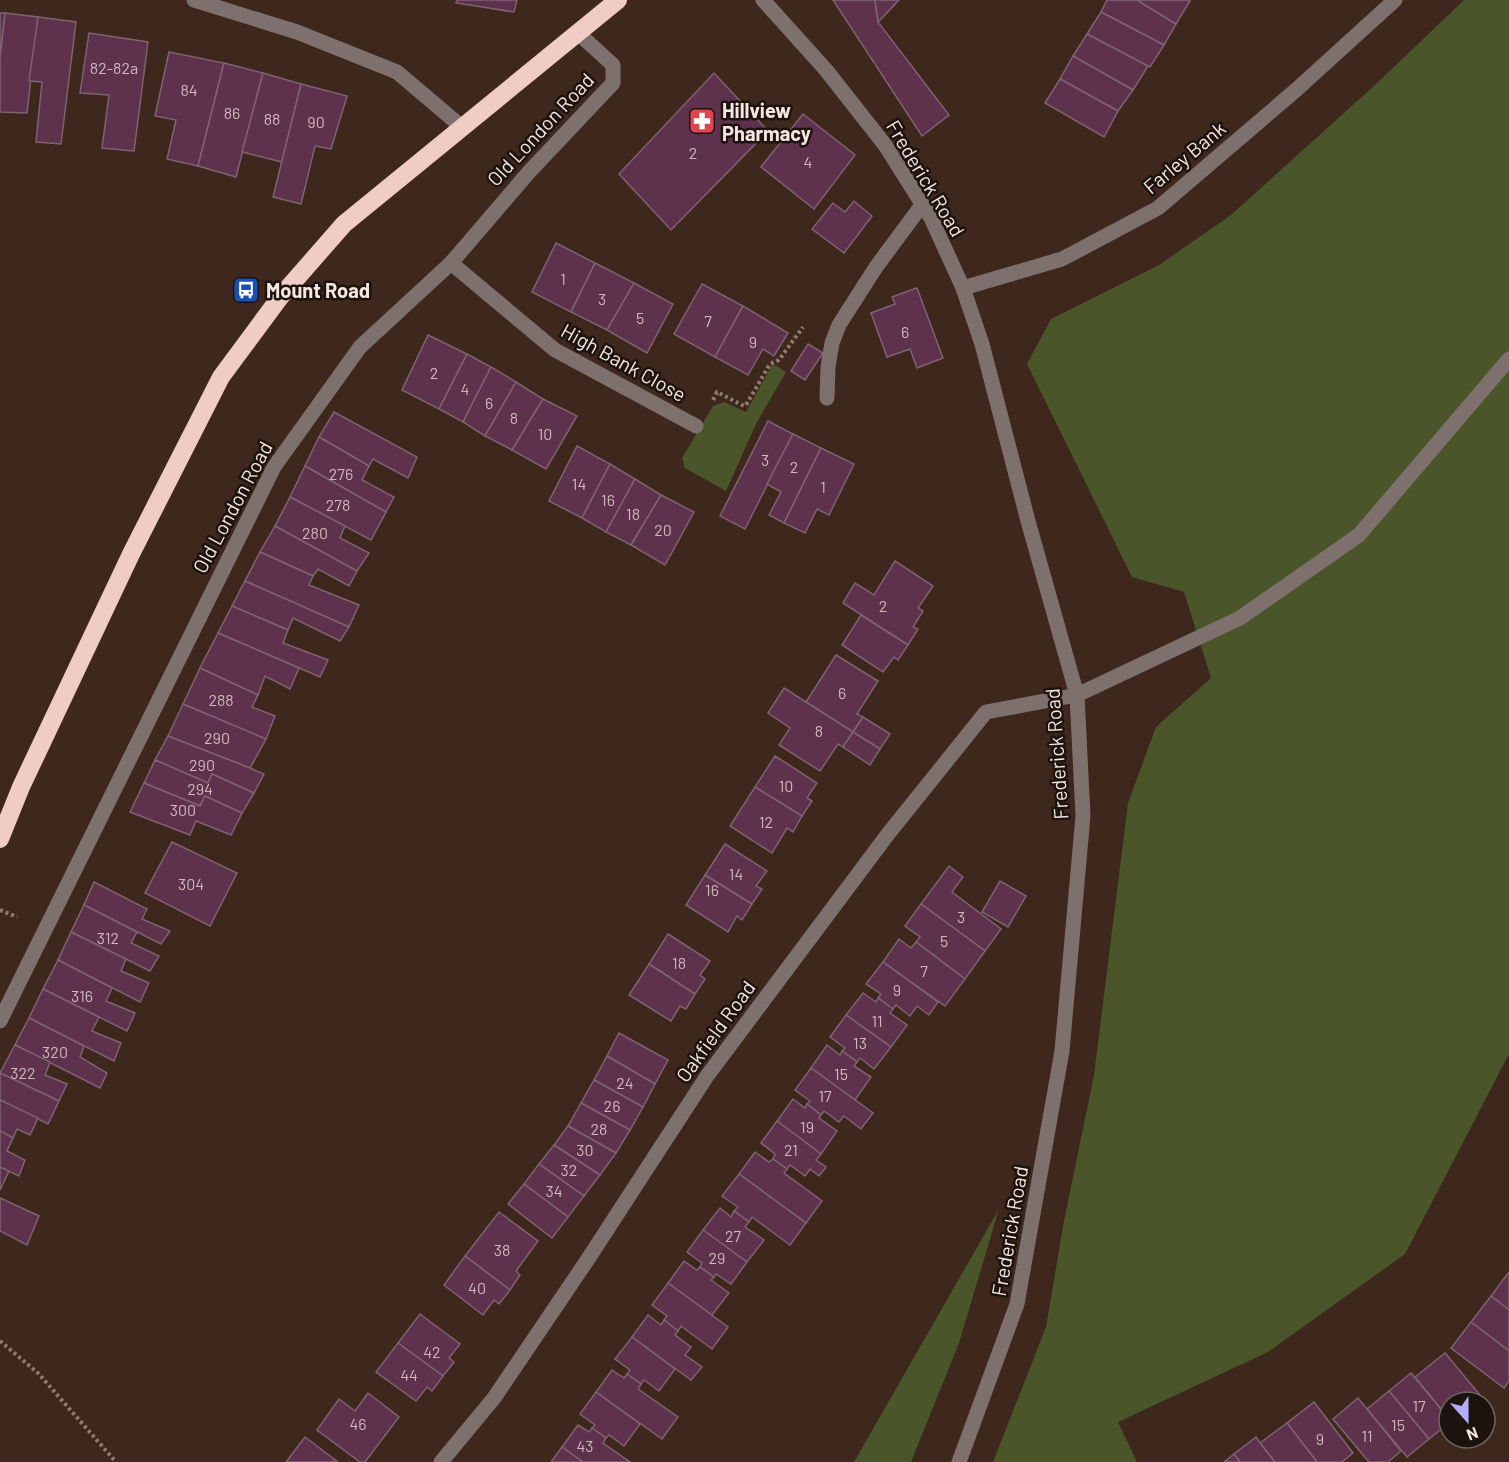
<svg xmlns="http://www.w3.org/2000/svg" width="1509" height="1462" font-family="Barlow,sans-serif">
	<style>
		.green { fill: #4a552a }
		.building { fill: #5e314c; stroke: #7e6371; stroke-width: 1.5 }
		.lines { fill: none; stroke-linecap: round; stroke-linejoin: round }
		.path { stroke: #8f7b72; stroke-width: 4; stroke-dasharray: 3 3; stroke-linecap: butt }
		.minor { stroke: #7e706d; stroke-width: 15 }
		.highway { stroke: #efccc6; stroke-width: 18 }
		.labels { text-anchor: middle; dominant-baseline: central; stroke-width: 5; stroke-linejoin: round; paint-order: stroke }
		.number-label { font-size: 16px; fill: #d0b9ba }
		.poi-label { font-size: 20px; font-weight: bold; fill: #f6e6df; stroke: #1d130e; text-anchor: start }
		.street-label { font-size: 20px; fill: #f6e6df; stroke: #1d130e }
	</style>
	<rect width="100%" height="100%" fill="#3e271c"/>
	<g class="green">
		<path d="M1464,0h45v1054l-104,200 -137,98 -150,70 19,40h-144l53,-135 18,-106 30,-146 34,-272 28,-76 55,-49 -27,-86 -52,-15 -105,-213 24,-45 108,-54 72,-50 145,-131z"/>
		<path d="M775,365l11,7 -30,52 -30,67 -41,-23 -3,-10 31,-52 11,-4 22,10 25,-45z"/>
		<path d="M999,1209l-40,134 -48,119h-57z"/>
	</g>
	<g class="building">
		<path d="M457,0h60l-3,12 -58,-9z"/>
		<path d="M833,0h42l3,22 71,93 -27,21z"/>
		<path d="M875,0h24l-21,22z"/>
		<path d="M1107,0h30l39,24 -12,21 -63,-33z"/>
		<path d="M1137,0h50l3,1 -14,23z"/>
		<path d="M1101,12l63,33 -14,22 -63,-33z"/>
		<path d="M0,13h5l-5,45z"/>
		<path d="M5,13l33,4 -11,96 -27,-1v-54z"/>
		<path d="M38,17l38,5 -15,122 -25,-2 6,-60 -13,-1z"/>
		<path d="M89,33l59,9 -14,109 -32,-3 7,-53 -29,-2z"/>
		<path d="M1087,34l61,32 -15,24 -60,-34z"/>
		<path d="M169,52l55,11 -26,103 -31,-7 9,-39 -21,-4z"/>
		<path d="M1073,56l60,34 -15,21 -58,-32z"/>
		<path d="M224,63l39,10 -27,104 -38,-11z"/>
		<path d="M263,73l38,11 -19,78 -40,-10z"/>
		<path d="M714,73l54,58 -97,99 -52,-56z"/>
		<path d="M1060,79l58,32 -14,26 -59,-34z"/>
		<path d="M301,84l46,12 -16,53 -16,-3 -14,58 -28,-7z"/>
		<path d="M803,114l52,41 -41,54 -53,-42z"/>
		<path d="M854,201l18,15 -28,37 -32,-24 21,-26 12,9z"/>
		<path d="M556,243l39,20 -24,49 -39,-20z"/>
		<path d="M595,263l39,20 -27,47 -36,-18z"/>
		<path d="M634,283l39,21 -26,49 -40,-23z"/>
		<path d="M702,284l41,22 -28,51 -41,-23z"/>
		<path d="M917,288l26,70 -26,10 -7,-19 -23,8 -16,-44 24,-9 -3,-7z"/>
		<path d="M743,306l45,27 -14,23 -11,-7 -15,26 -33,-18z"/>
		<path d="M428,335l39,19 -28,55 -37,-19z"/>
		<path d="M808,344l15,9 -18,27 -14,-9z"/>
		<path d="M467,354l24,13 -28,55 -24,-13z"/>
		<path d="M491,367l25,15 -31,54 -22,-14z"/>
		<path d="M516,382l27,17 -31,51 -27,-14z"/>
		<path d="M543,399l34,17 -31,53 -34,-19z"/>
		<path d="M334,412l83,45 -9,21 -35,-19 -4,7 -50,-29z"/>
		<path d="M768,421l25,13 -48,95 -25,-13z"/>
		<path d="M793,434l28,14 -37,75 -15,-8 12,-23 -14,-8z"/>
		<path d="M319,437l50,29 -7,14 32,17 -8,15 -81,-46z"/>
		<path d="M577,446l33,18 -28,54 -33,-17z"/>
		<path d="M821,448l33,16 -25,51 -12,-6 -12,24 -21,-10z"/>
		<path d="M610,464l25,15 -29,53 -24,-14z"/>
		<path d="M305,466l81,46 -15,28 -81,-43z"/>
		<path d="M635,479l26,16 -30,50 -25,-13z"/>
		<path d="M661,495l33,17 -29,53 -34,-20z"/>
		<path d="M290,497l55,29 -5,12 29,15 -12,18 -82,-45z"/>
		<path d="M275,526l82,45 -8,15 -31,-17 -5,7 -53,-24z"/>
		<path d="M260,552l53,24 -4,9 50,20 -10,22 -104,-46z"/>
		<path d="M895,561l38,25 -15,22 5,3 -10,16 5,2 -10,16 -65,-42 12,-20 19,12z"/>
		<path d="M245,581l104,46 -9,14 -47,-23 -5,12 -56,-24z"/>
		<path d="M232,606l56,24 -5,13 45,17 -8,17 -102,-44z"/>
		<path d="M861,615l47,30 -10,15 -4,-3 -11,15 -41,-27z"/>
		<path d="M218,633l81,35 -9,21 -25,-13 -7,19 -58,-27z"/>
		<path d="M836,655l42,26 -21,33 6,3 -10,15 -47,-30z"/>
		<path d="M200,668l58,27 -6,12 23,9 -9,23 -83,-35z"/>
		<path d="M784,688l69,44 -10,15 -5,-3 -18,27 -41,-26 11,-17 -22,-15z"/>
		<path d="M183,704l83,35 -16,29 -82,-32z"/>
		<path d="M863,717l27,17 -10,15 -27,-17z"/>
		<path d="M853,732l27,17 -10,16 -27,-18z"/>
		<path d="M168,736l82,32 14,6 -10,19 -42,-19 -4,9 -53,-23z"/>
		<path d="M775,756l42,27 -10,15 5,3 -10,15 -47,-29z"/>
		<path d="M155,760l53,23 4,-9 42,19 -12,20 -37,-17 -5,10 -56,-23z"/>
		<path d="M144,783l56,23 5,-10 37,17 -11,22 -35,-14 -6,14 -60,-23z"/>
		<path d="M755,787l47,29 -9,16 -6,-4 -15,25 -42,-27z"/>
		<path d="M172,842l65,31 -27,53 -65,-33z"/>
		<path d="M725,844l42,27 -11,15 6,3 -10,15 -47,-29z"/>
		<path d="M949,866l14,11 -11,15 49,37 -16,22 -64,-47z"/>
		<path d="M705,875l47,29 -10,16 -5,-4 -9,16 -42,-27z"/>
		<path d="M1000,881l26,15 -18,31 -26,-15z"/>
		<path d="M94,882l53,27 -5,10 28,12 -9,13 -77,-39z"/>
		<path d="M921,904l64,47 -20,28 -49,-37 4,-5 -15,-11z"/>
		<path d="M84,905l53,27 -6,11 28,13 -9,15 -79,-39z"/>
		<path d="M71,932l55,27 -5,12 28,12 -9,19 -82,-42z"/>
		<path d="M668,934l42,27 -10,14 5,4 -10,15 -46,-30z"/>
		<path d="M899,939l12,9 5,-6 49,37 -20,27 -62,-44z"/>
		<path d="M58,960l54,28 -6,13 29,12 -8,18 -84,-42z"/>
		<path d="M883,962l55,40 -9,13 -12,-9 -7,10 -14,-11 -3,4 -15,-11 3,-4 -15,-10z"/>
		<path d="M649,964l46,30 -9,15 -6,-3 -9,15 -42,-26z"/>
		<path d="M43,989l56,28 -7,14 29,12 -7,18 -85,-43z"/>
		<path d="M863,993l13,9 2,-4 15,11 -3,4 17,12 -16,22 -45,-32z"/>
		<path d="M846,1015l45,32 -17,22 -14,-11 -3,4 -15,-11 3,-3 -15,-11z"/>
		<path d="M29,1018l55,28 -4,11 27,16 -7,15 -85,-43z"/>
		<path d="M619,1033l49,27 -13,24 -48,-28z"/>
		<path d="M15,1045l35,17 -5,13 22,9 -8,17 -59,-28z"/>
		<path d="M827,1045l13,10 2,-4 15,11 -3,4 17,11 -16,23 -44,-32z"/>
		<path d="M607,1056l48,28 -12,23 -49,-27z"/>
		<path d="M811,1068l62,45 -12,16 -17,-13 -5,6 -15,-11 -3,4 -14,-11 3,-3 -15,-11z"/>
		<path d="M0,1073l59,28 -11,23 -48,-24z"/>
		<path d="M594,1080l49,27 -13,23 -49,-27z"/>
		<path d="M793,1099l12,9 2,-4 14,11 -2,3 18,13 -16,23 -44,-33z"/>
		<path d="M0,1100l38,18 -8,17 -13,-6 -4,9 -13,-7z"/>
		<path d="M581,1103l49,27 -14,23 -48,-27z"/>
		<path d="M777,1121l44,33 -5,6 10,7 -7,9 -9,-7 -5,7 -15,-11 -3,4 -14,-10 2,-5 -14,-11z"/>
		<path d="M568,1126l48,27 -16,22 -46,-30z"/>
		<path d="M0,1131l13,7 -6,13 18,9 -6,16 -19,-9z"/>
		<path d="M554,1145l46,30 -16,21 -45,-32z"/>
		<path d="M755,1152l14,10 4,-3 14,10 -3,4 38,28 -16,22 -67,-49z"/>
		<path d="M539,1164l45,32 -16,21 -44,-33z"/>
		<path d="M0,1167l9,4 -9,19z"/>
		<path d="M739,1174l67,49 -16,22 -38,-28 -3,5 -15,-11 4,-4 -16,-11z"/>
		<path d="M524,1184l44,33 -16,21 -44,-34z"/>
		<path d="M0,1198l39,18 -12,29 -27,-14z"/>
		<path d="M720,1208l11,9 3,-6 15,11 -4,5 19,13 -17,22 -44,-32z"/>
		<path d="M499,1212l39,29 -22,30 4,4 -10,15 -45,-34z"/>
		<path d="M703,1230l44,32 -16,22 -15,-10 -2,3 -14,-10 2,-4 -15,-11z"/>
		<path d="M465,1256l45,34 -11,14 -5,-4 -11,15 -39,-30z"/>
		<path d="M684,1261l13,9 3,-3 14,10 -3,3 18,13 -17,22 -44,-32z"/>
		<path d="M1509,1272v38l-18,-14z"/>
		<path d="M668,1283l60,44 -16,22 -31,-23 -3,5 -14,-11 3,-4 -15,-11z"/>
		<path d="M1491,1296l18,14v41l-38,-29z"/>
		<path d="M420,1314l40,30 -11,14 5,4 -11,14 -45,-33z"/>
		<path d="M648,1315l13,10 3,-5 14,11 -3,4 16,12 -6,8 17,12 -11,13 -59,-43z"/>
		<path d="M1471,1322l38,29v30l-5,7 -53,-40z"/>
		<path d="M632,1337l43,32 -16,22 -15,-11 -3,4 -14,-10 3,-4 -15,-11z"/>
		<path d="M398,1343l45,33 -11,15 -5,-4 -11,14 -40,-29z"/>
		<path d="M1445,1353l40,48 -36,1v17l-34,-42z"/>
		<path d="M612,1370l12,8 3,-4 14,10 -3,5 40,28 -16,22 -66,-47z"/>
		<path d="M1411,1373l38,46v4l-20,16 -40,-48z"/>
		<path d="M1389,1391l40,48 -22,18 -40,-48z"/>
		<path d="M596,1392l44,32 -16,22 -15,-11 -3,3 -14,-10 3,-3 -15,-11z"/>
		<path d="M368,1393l31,24 -34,45h-5l-43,-32 22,-31 16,12z"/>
		<path d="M1358,1398l43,53 -13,11h-19l-36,-43z"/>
		<path d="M1314,1402l39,51 -11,9h-25l-30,-39z"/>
		<path d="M1287,1423l30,39h-42l-15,-19z"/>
		<path d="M578,1425l11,7 3,-4 14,10 -3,5 27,19h-47l-21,-15z"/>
		<path d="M305,1437l33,25h-52z"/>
		<path d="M1256,1437l4,6 15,19h-35l-6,-8z"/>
		<path d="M562,1447l21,15h-32z"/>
		<path d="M1234,1454l6,8h-16z"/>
	</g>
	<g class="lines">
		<g class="path">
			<path d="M713,400l4,-8 27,14 2,-1 24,-41 9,-4 24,-33"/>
			<path d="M0,910l17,7"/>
			<path d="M0,1341l38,32 78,89"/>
		</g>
		<g class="minor">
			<path d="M194,0l103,32 100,40 66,56"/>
			<path d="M763,0l63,70 59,75 46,73 32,70 19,56 46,177 49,174 6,121 -21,235 -45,253 -58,158"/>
			<path d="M451,263l104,87 141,76"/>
			<path d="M963,288l99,-29 96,-51 138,-118 99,-90"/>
			<path d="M827,398l1,-31 4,-24 7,-18 37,-58 46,-62"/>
			<path d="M0,1021l274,-554 86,-120 91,-84 78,-91 84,-89v-18l-35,-32"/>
			<path d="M441,1462l53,-64 94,-139 119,-183 181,-242 98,-122 91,-17 163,-77 119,-83 150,-176"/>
		</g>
		<path class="highway" d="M0,839l21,-52 110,-233 90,-177 60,-81 63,-72 274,-224"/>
	</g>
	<defs>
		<symbol id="pharmacy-square" viewBox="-11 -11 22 22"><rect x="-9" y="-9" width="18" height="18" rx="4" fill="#e0444e" stroke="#1d130e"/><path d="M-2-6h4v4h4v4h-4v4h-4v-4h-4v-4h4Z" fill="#fff"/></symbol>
		<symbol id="bus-square" viewBox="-11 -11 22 22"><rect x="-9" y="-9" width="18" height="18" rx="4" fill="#1a4fb4" stroke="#1d130e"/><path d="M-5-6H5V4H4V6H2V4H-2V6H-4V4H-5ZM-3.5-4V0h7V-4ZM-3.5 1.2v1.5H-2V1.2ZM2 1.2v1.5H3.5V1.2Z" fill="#fff"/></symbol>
	</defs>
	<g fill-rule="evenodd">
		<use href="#pharmacy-square" x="687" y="106" width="30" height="30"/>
		<use href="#bus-square" x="231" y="275" width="30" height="30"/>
	</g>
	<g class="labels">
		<g class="number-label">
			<text x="114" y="67">82-82a</text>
			<text x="189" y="89">84</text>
			<text x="232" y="112">86</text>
			<text x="272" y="118">88</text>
			<text x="316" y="121">90</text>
			<text x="693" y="152">2</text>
			<text x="808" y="161">4</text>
			<text x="563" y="278">1</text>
			<text x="602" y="298">3</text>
			<text x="640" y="317">5</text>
			<text x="708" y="320">7</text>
			<text x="905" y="331">6</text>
			<text x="753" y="341">9</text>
			<text x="434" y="372">2</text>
			<text x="465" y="388">4</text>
			<text x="489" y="402">6</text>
			<text x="514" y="417">8</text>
			<text x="545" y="433">10</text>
			<text x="765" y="459">3</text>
			<text x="794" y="466">2</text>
			<text x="341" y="473">276</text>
			<text x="579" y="483">14</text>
			<text x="823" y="486">1</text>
			<text x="608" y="499">16</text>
			<text x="338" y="504">278</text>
			<text x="633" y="513">18</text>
			<text x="663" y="529">20</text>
			<text x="315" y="532">280</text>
			<text x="883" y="605">2</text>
			<text x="842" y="692">6</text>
			<text x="221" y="699">288</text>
			<text x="819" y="730">8</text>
			<text x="217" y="737">290</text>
			<text x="202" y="764">290</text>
			<text x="786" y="785">10</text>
			<text x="200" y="788">294</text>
			<text x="183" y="809">300</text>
			<text x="766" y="821">12</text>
			<text x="736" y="873">14</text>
			<text x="191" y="883">304</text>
			<text x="712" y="889">16</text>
			<text x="961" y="916">3</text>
			<text x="108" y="937">312</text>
			<text x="944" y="940">5</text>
			<text x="679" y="962">18</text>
			<text x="924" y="970">7</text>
			<text x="897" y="989">9</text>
			<text x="82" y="995">316</text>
			<text x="877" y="1020">11</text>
			<text x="860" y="1042">13</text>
			<text x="55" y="1051">320</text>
			<text x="23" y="1072">322</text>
			<text x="841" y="1073">15</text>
			<text x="625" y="1082">24</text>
			<text x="825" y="1095">17</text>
			<text x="612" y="1105">26</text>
			<text x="807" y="1126">19</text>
			<text x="599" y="1128">28</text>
			<text x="585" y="1149">30</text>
			<text x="791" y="1149">21</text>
			<text x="569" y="1169">32</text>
			<text x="554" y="1190">34</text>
			<text x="733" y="1235">27</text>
			<text x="502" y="1249">38</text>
			<text x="717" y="1257">29</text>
			<text x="477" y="1287">40</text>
			<text x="432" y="1351">42</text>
			<text x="409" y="1374">44</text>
			<text x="1419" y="1405">17</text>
			<text x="358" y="1423">46</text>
			<text x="1398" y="1424">15</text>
			<text x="1367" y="1435">11</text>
			<text x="1320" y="1438">9</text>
			<text x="585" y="1445">43</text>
		</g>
		<g class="poi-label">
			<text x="722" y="110">Hillview<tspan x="722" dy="23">Pharmacy</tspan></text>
			<text x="266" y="290">Mount Road</text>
		</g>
		<g class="street-label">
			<text transform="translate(540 129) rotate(-47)">Old London Road</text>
			<text transform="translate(1184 157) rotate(-40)">Farley Bank</text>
			<text transform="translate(926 178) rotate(59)">Frederick Road</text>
			<text transform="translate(624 362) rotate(29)">High Bank Close</text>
			<text transform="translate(232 507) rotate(-62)">Old London Road</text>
			<text transform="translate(1056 754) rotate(-94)">Frederick Road</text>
			<text transform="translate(715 1031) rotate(-54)">Oakfield Road</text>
			<text transform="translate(1009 1231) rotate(-80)">Frederick Road</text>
		</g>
	</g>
	<g transform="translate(1467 1420) rotate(159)"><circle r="28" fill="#1d130e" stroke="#746762" stroke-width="1.5"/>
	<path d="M0-4.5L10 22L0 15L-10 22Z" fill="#b3adf9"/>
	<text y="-9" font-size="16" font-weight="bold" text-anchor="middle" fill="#f6e6df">N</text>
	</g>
</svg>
